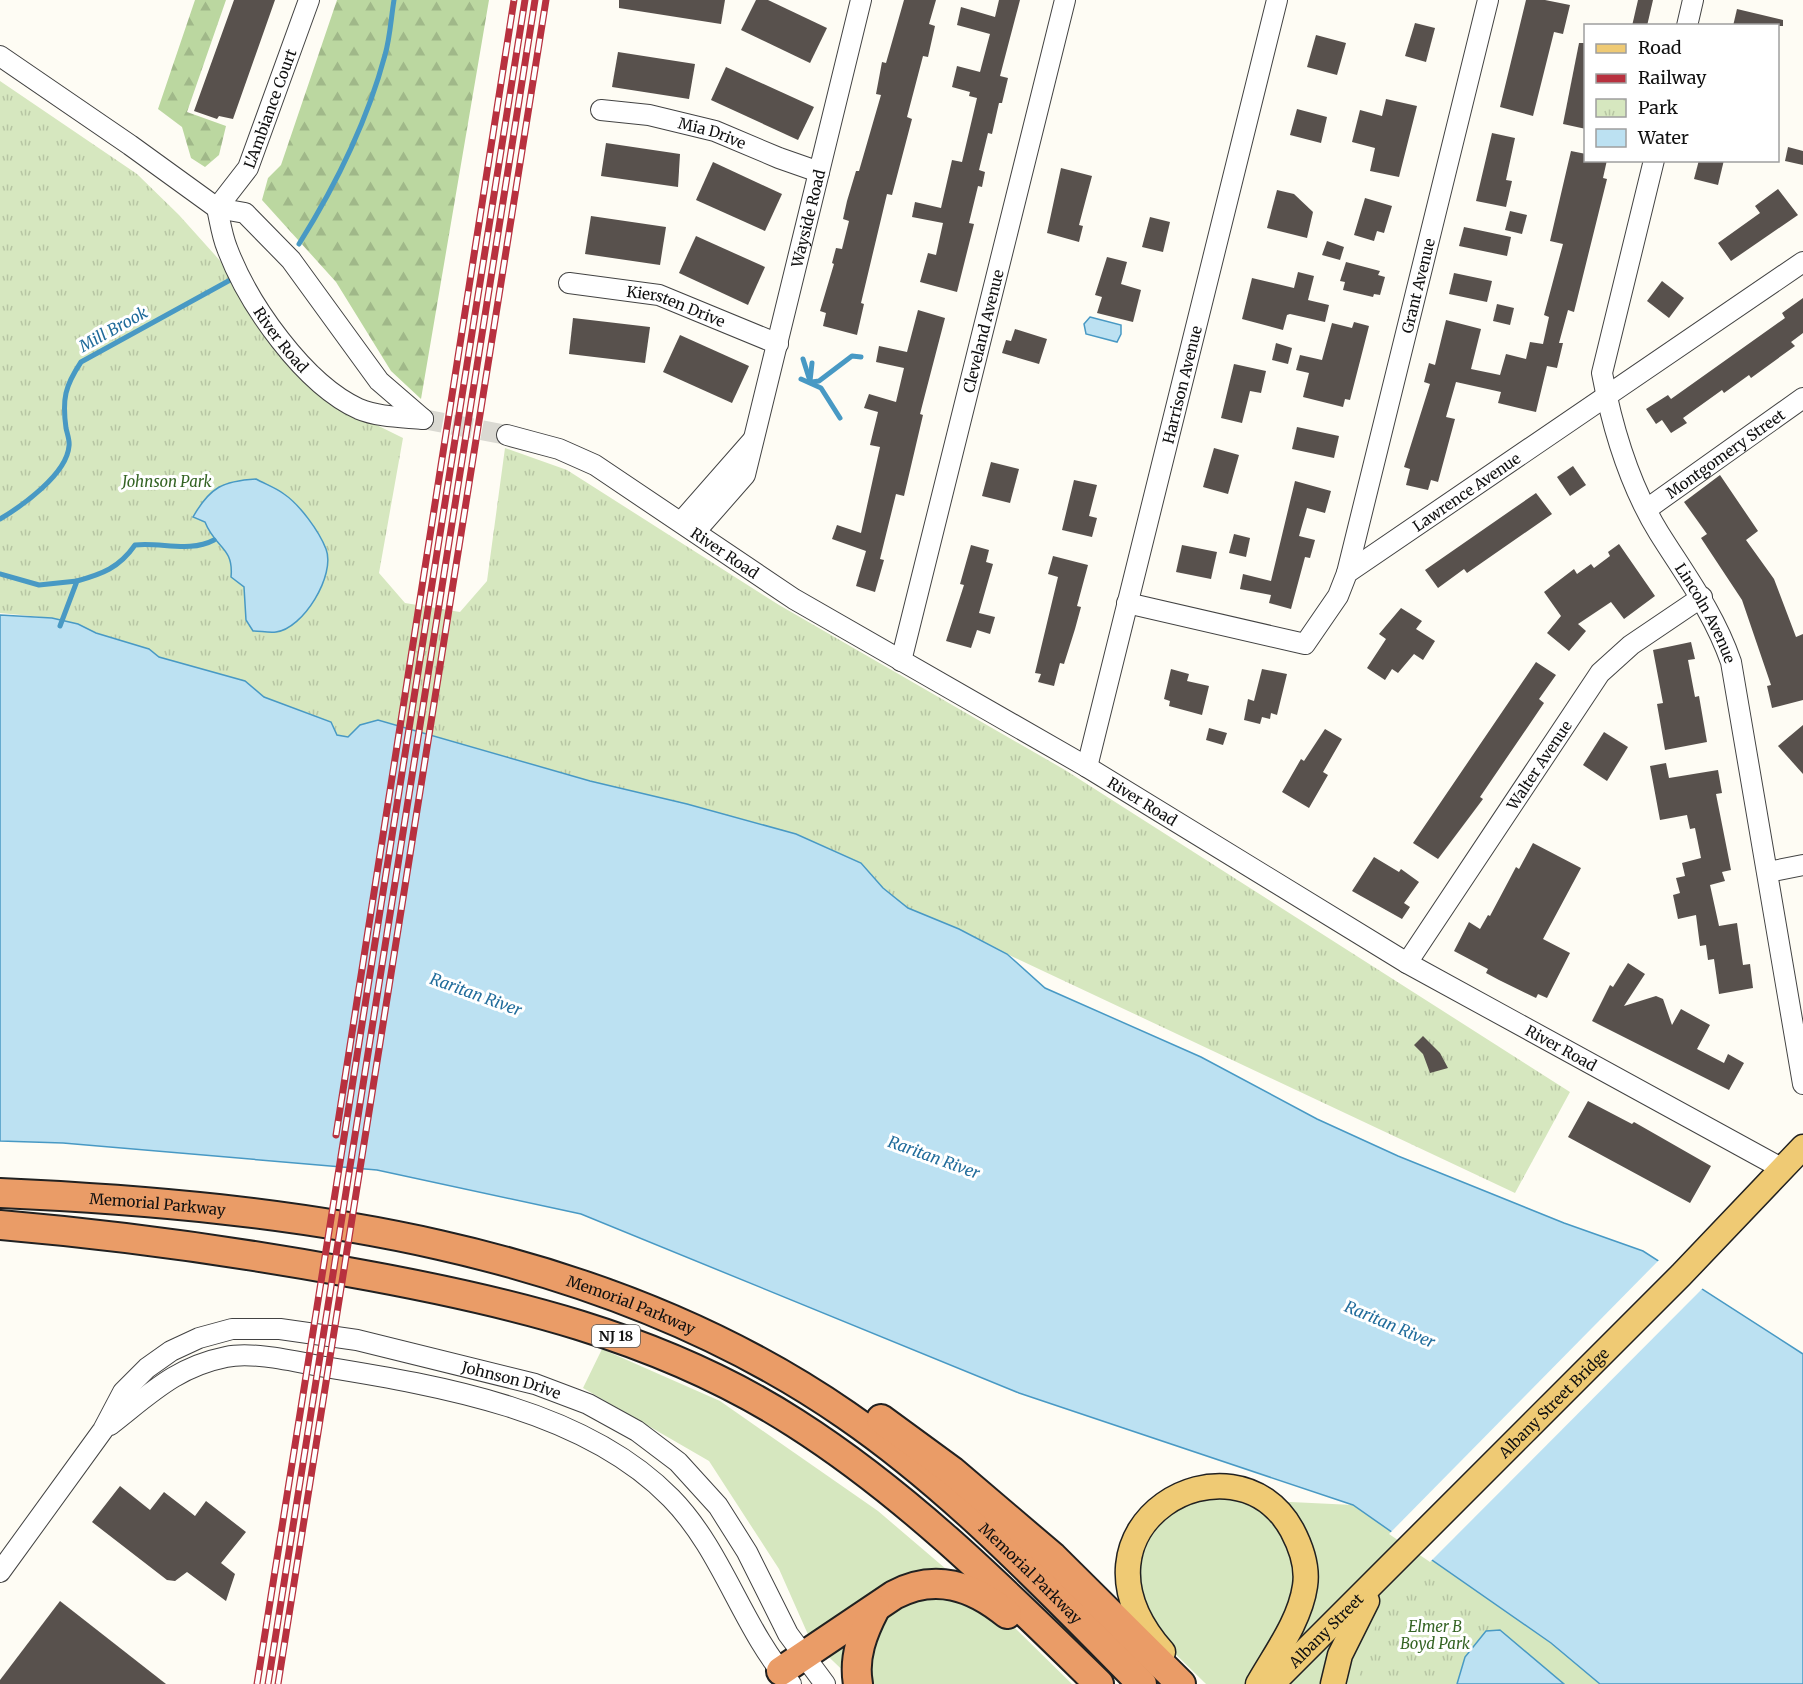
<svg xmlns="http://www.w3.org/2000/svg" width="1803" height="1684" font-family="Merriweather,serif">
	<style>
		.grass { fill: #d6e7bf }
		.forest { fill: url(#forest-firs) }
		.park { fill: url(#park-tufts) }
		.water { fill: #bce1f2; stroke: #4899c4; stroke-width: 1.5 }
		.pier { fill: #fefcf4 }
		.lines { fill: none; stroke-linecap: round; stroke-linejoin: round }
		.stream { stroke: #4899c4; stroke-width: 5 }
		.building { fill: #58514d }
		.minor-tunnel { stroke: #dad9d2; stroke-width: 20; stroke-dasharray: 20 10; stroke-linecap: butt }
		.minor-casing { stroke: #434343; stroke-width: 22 }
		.major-casing { stroke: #212121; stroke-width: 27 }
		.highway-casing { stroke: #212121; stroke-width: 32 }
		.minor { stroke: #fff; stroke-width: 20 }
		.major { stroke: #efca74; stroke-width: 24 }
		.highway { stroke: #ea9c67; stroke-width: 28 }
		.rail-casing { stroke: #b8313f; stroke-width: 7 }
		.rail { stroke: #fff; stroke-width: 4.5; stroke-dasharray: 14; stroke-linecap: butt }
		.labels { text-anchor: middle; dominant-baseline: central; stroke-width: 6; stroke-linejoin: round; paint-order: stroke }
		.shield { fill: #fff; stroke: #585858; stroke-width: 1.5 }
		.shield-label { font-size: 14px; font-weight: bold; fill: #101010 }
		.street-label { font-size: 15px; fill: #101010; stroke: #fff }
		.park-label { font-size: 15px; font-style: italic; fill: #356424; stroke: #fff }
		.water-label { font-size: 16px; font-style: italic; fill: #216c9b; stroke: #fff }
	</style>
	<defs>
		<pattern id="forest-firs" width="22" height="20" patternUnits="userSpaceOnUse" patternTransform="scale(1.5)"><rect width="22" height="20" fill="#bbd7a0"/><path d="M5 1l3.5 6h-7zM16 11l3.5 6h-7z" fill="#a0b889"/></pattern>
		<pattern id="park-tufts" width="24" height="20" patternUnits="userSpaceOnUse" patternTransform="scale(1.5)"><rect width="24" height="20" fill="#d6e7bf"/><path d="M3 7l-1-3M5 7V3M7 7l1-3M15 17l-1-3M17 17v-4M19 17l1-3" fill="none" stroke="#b7c5a3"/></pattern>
	</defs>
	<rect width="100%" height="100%" fill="#fefcf4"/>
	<g class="grass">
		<path d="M602,1349l118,52 158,110 136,116 58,57h-215l-47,-45 -31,-70 -70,-108 -126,-73z"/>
		<path d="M1212,1498l141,7 198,138 49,41h-394l-49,-48 -12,-17 -7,-65 20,-33 29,-20z"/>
	</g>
	<g class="forest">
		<path d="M195,0h31l-39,112 39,14 -7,29 -14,12 -14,-9 -9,-31 -24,-18z"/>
		<path d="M337,0h152l-68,399 -30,-28 -55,-89 -74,-82 6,-22 13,-13z"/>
	</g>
	<g class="park">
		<path d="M0,81l137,93 42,41 44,49 33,61 34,43 34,31 79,39 -24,135 26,30 55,9 27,-31 18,-133 62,22 212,135 286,165 505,322 -55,101 -508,-239 -48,-25 -51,-21 -25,-20 -22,-25 -65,-29 -109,-30 -97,-23 -212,-61 -18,5 -12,12 -11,-2 -6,-13 -67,-25 -19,-16 -86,-24 -10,-8 -53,-16 -18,-9 -26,-6 -52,-5z"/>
		<path d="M1433,1569l134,115h-209c7,-62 31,-76 75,-115z"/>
	</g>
	<g class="water">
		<path d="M1090,317l31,8v9l-4,8 -31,-8 -2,-10z"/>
		<path d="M256,479c9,5 20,9 28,15 16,11 35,37 42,55 10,26 -23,80 -50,83 -7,1 -16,-1 -23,-1l-7,-11 -2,-33 -13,-10c3,-30 -16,-29 -26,-55l-12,-5c17,-30 30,-36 63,-38z"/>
		<path d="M0,615l52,3 26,6 18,9 53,16 10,8 86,24 19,16 67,25 6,13 11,2 12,-12 18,-5 212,61 97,23 109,30 65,29 22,25 25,20 51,21 48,25 38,34 156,69 116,62 81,37 166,67 79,28 160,103v330h-203l-49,-41 -198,-138 -334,-112 -438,-179 -204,-44 -314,-27 -63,-2z"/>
		<path d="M1500,1630l64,54h-107l8,-27 21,-26z"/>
	</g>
	<path class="pier" d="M1661,1258l44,28 -275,276 -41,-28z"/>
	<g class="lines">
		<g class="stream">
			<path d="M299,244c37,-59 68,-122 86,-189 5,-17 6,-37 9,-55"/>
			<path d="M803,359l7,22"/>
			<path d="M801,379l20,9 19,30"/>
			<path d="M810,381l2,-18"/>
			<path d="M812,382l7,-1 33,-25 9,1"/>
			<path d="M0,519c22,-13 67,-45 69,-73 1,-5 -2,-13 -3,-18 -4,-29 -1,-42 15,-66l151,-83"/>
			<path d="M0,574l39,11 38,-4"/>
			<path d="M60,626l17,-45c25,-7 42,-13 58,-36 26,-3 55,8 79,-5"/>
		</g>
	</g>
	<g class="building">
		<path d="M234,0h41l-42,119 -14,-3 -2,3 -23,-8z"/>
		<path d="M619,0h106l-4,24 -102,-16z"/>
		<path d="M756,0h12l59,28 -17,35 -69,-33z"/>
		<path d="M904,0h32l-7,24 6,2 -7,31 -5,-1 -16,61 5,2 -20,76 -5,-1 -26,109 3,1 -7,31 -34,-9 3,-13 -6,-2 14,-47 -2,-1 4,-15 6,1 7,-28 -6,-2 4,-18 9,-30h3l22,-76 -5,-1 6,-32 4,1z"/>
		<path d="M999,0h21l-20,76 8,2 -6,25h-3l-7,31 -4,-1 -9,37 6,2 -3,15 -4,-1 -9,37 5,1 -17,68 -37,-10 8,-29 8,2 7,-32 -31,-6 3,-15 26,6 11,-48 10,2 15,-64 -8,-2 1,-4 -18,-5 5,-21 23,6 10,-38 -33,-9 4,-18 34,10z"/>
		<path d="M1526,0h19l25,5 -7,29 -9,-2 -21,84 -33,-9z"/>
		<path d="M1638,0h15l-6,26h-15z"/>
		<path d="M1737,9l46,11v6h-50z"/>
		<path d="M1415,23l20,5 -9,34 -21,-6z"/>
		<path d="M1316,35l30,8 -9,32 -30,-8z"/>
		<path d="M1579,43h7v86l-23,-5z"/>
		<path d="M618,52l77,12 -6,35 -77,-12z"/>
		<path d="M726,67l88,40 -16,33 -87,-40z"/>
		<path d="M1386,99l31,7 -18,71 -29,-6 5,-23 -23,-6 8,-32 22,6z"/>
		<path d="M1297,109l30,8 -6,26 -31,-8z"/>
		<path d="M1492,133l23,5 -9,42 6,1 -6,26 -30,-6z"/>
		<path d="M606,143l74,11 -2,33 -77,-11z"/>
		<path d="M1788,147l15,4v14l-18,-4z"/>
		<path d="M1571,151l15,3v6h21l-4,18 4,1 -33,133 -6,-2 -9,33h4l-6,25 -10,-2 -11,46 -38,-9 3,-11 -45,-10 -10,35 9,2 -17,63 -7,-2 -3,10 -22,-5 4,-16 -6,-2 26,-83 -6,-2 5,-19 6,2 11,-45 35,9 -10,40 29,6 6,-21 20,5 4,-17 13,2 6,-27 -5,-2 19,-71 -13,-3z"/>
		<path d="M1699,160h25l-6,25 -24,-6z"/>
		<path d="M713,162l69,32 -17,37 -69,-31z"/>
		<path d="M1061,168l31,8 -13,49 4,1 -4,16 -32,-9z"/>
		<path d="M1778,189l20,26 -67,46 -13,-18 42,-30 -5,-7z"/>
		<path d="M1277,190l17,4 19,18 -6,26 -40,-10z"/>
		<path d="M1365,198l27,8 -8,27 -7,-2 -3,10 -20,-6z"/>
		<path d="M1510,211l17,4 -5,19 -17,-4z"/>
		<path d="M591,216l75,11 -6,38 -75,-11z"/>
		<path d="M1150,217l20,5 -7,30 -21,-5z"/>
		<path d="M1464,227l47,10 -4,19 -48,-10z"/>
		<path d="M696,236l69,31 -17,38 -69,-32z"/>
		<path d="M1327,241l17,6 -4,13 -18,-5z"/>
		<path d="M1107,257l20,5 -6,22 20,6 -8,32 -36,-9 5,-16 -7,-2z"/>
		<path d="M1346,262l34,9 -2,4 7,2 -5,18 -6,-1 -1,3 -30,-7 2,-8 -5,-1z"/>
		<path d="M1298,272l16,4 -6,24 21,5 -4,17 -35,-8 -3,1 -4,15 -41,-11 10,-41 42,10z"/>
		<path d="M1454,273l38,8 -5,21 -38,-8z"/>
		<path d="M1662,281l22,17 -15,20 -22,-17z"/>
		<path d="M1803,298v35l-12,9 4,4 -44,32 -2,-3 -25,18 -2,-3 -39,28 4,5 -16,10 -9,-13 -6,4 -10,-15 22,-14 3,4 114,-81 -3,-5z"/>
		<path d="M1497,304l17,4 -4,17 -17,-4z"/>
		<path d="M918,310l27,8 -25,96 3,1 -19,81 -8,-2 -16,65 4,1 -9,32 -19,-6 10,-35 -34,-12 5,-14 24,8 19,-86 -10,-2 8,-33 -14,-4 5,-14 27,8 8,-34 -28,-6 3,-16 28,6z"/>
		<path d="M573,318l77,9 -5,36 -76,-9z"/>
		<path d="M1354,322l15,4 -19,74 -5,-1 -2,8 -40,-10 6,-24 -13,-3 4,-15 22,5 10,-37 20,5z"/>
		<path d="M1015,329l32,10 -8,25 -37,-11 4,-13 5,1z"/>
		<path d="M680,335l69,31 -17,37 -69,-31z"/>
		<path d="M1276,343l16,5 -4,16 -16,-4z"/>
		<path d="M1234,364l32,7 -5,22 -11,-2 -8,32 -21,-5z"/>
		<path d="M1297,427l42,9 -5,22 -42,-9z"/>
		<path d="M1214,448l25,7 -11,39 -25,-7z"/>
		<path d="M991,462l28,7 -9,34 -28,-7z"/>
		<path d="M1573,466l13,19 -16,11 -13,-19z"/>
		<path d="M1720,475l38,56 -12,9 28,39 22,58 7,-3v66l-31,8 -5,-22 4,-1 -29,-85 -41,-62 6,-4 -23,-32z"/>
		<path d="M1074,480l23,5 -8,31 8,2 -5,19 -30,-7z"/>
		<path d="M1295,481l36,10 -6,22 -18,-5 -8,28 16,4 -5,18 -5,-1 -14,52 -22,-6 2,-8 -31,-6 3,-15 28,7z"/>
		<path d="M1536,493l16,21 -85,59 -3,-4 -26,19 -13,-18z"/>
		<path d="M1234,534l16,4 -4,19 -17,-4z"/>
		<path d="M1619,544l36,52 -31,23 -13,-17 -33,22 8,7 -17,20 -22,-18 14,-17 -17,-24 30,-23 3,5 14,-10 3,4 16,-12 -2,-4z"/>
		<path d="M971,545l18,5 -3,12 7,2 -14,49 16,4 -5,17 -13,-4 -6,18 -25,-7 18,-56 -4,-1z"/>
		<path d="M1182,545l35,7 -6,27 -35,-7z"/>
		<path d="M1053,556l35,9 -11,41 4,1 -6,22 -11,35 -4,-1 -6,23 -16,-4 3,-8 -6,-1 23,-96 -10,-3z"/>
		<path d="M1401,608l21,13 -6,8 19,12 -12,19 -9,-6 -16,19 -6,-4 -7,11 -18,-12 19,-29 -7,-5z"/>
		<path d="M1691,642l4,17 -7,1 7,37 4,-1 8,46 -42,8 -8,-46 6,-1 -10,-53z"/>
		<path d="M1536,662l20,13 -17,24 5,4 -64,94 3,2 -45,60 -25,-16z"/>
		<path d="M1171,669l18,5 -2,7 22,5 -7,29 -33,-9 1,-5 -6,-2z"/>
		<path d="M1262,669l25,5 -10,41 -6,-2 -1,6 -8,-2 -2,7 -16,-4 4,-21 6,2z"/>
		<path d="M1803,725v49l-25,-28z"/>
		<path d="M1209,728l18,5 -4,12 -17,-5z"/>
		<path d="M1325,729l17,10 -19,33 5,3 -19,33 -27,-16 19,-33 3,2z"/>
		<path d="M1604,732l24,15 -21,34 -24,-16z"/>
		<path d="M1666,763l3,15 49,-8 4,23 -6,1 15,76 -9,2 3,9 -15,4 9,41 18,-3 6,42 7,-1 3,24 -34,6 -5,-35 -6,1 -2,-15 -6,1 -4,-31 -18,4 -5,-24 7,-2 -4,-15 9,-2 -3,-13 19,-5 -6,-30 -5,1 -3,-14 -27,5 -10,-54z"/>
		<path d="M1533,843l48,25 -38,71 27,14 -23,45 -9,-4 -2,4 -37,-18 -13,-7 2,-4 -34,-18 15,-29 11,7 8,-14 2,1 26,-49 3,2z"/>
		<path d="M1374,857l25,15 2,-3 18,13 -15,21 6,4 -8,12 -50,-28z"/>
		<path d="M1628,963l17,11 -21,32 32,-10 7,3 9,26 9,-16 29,16 -13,24 27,14 4,-9 16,9 -15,27 -137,-69 18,-36 3,2z"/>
		<path d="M1423,1036l17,17 8,15 -18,5 -7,-19 -9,-9z"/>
		<path d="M1588,1101l44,23 2,-2 77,44 -21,37 -122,-66z"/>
		<path d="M120,1486l30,24 14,-18 31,24 11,-15 40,31 -25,31 14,11 -9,27 -39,-29 -12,9 -8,-1 -75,-58z"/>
		<path d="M60,1601l106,83h-166v-4z"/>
	</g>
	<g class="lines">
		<path class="minor-tunnel" d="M423,419l84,16"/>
		<defs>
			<g id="minor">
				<path d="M1687,26l6,-26"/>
				<path d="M0,56l130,89 87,63 28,5 46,47 88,121 44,38"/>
				<path id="s1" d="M601,110l48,5 66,16 64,27 40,14"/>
				<path id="s2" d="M1654,160l-52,213c10,53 28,113 57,160 27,43 55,80 72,129l72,422"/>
				<path id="s3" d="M217,208c3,13 5,28 10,40 21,56 77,136 132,161 19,8 43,8 64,10"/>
				<path id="s4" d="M217,208l31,-40 61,-168"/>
				<path id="s5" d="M569,283l90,12 119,49"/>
				<path id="s6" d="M507,435l52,14 36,16 199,134 293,168 320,196 376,206"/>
				<path id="s7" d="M1647,509l156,-111"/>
				<path d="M681,522l71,-81"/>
				<path id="s8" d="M695,532l50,-57 116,-475"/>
				<path id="s9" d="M1347,573l141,-573"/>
				<path id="s10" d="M1127,603l178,41 33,-48 9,-23 456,-311"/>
				<path id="s11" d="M901,661l164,-661"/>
				<path id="s12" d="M1087,767l190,-767"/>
				<path d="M1768,872l35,-7"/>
				<path id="s13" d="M1407,963l193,-290 31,-28 71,-48"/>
				<path d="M110,1425c40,-31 66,-58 116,-68 27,-6 71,5 99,10 116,19 260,43 346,131 52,53 71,130 120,186"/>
				<path id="s14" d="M0,1572l103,-142 20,-38 24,-24 24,-17 28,-13 33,-9h48l77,11 178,44 53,20 49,27 41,31 40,44 29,46 41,82 37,50"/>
			</g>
			<g id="major">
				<path d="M1163,1652c-111,-126 71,-227 129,-122 9,17 16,37 13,56 -5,35 -30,68 -47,98"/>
				<path id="s15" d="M1272,1684l409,-409 122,-128"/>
				<path d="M1333,1684l7,-29 27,-54"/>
			</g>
			<g id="highway">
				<path id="s16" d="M0,1193c291,13 600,52 846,222 109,75 203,175 296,269"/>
				<path d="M0,1225c117,10 233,26 348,47 157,28 312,64 447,151 113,72 209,168 304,261"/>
				<path d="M881,1419l71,52 101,86 128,127"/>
				<path d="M781,1671l113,-76c41,-22 79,-9 113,19"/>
				<path d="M858,1684c-5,-27 5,-52 17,-75"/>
			</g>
		</defs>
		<use href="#minor" class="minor-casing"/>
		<use href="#major" class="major-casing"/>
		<use href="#highway" class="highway-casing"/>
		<use href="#minor" class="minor"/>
		<use href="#major" class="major"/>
		<use href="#highway" class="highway"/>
		<defs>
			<g id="rail">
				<path d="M336,1135l178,-1135"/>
				<path d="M257,1684l268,-1684"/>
				<path d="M268,1684l267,-1684"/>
				<path d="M278,1684l268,-1684"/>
			</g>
		</defs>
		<use href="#rail" class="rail-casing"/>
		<use href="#rail" class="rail"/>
	</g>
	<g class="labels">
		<rect class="shield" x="592" y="1325" width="48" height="22" rx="4.5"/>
		<g class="shield-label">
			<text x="616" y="1336">NJ 18</text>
		</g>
		<g class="street-label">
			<text stroke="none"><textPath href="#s4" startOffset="114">L'Ambiance Court</textPath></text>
			<text stroke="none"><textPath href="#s1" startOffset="114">Mia Drive</textPath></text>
			<text stroke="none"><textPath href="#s8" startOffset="340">Wayside Road</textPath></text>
			<text stroke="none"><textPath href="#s9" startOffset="296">Grant Avenue</textPath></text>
			<text stroke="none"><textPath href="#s5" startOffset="110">Kiersten Drive</textPath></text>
			<text stroke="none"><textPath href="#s11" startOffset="340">Cleveland Avenue</textPath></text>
			<text stroke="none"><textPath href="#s3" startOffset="148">River Road</textPath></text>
			<text stroke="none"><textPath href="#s12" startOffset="394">Harrison Avenue</textPath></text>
			<text stroke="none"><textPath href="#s7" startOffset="96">Montgomery Street</textPath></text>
			<text stroke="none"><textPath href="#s10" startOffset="410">Lawrence Avenue</textPath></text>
			<text stroke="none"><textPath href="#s6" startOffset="250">River Road</textPath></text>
			<text stroke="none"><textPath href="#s2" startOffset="483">Lincoln Avenue</textPath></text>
			<text stroke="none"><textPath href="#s13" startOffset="238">Walter Avenue</textPath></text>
			<text stroke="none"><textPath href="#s6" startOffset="736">River Road</textPath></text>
			<text stroke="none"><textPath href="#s6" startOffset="1222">River Road</textPath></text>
			<text stroke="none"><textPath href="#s16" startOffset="158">Memorial Parkway</textPath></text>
			<text stroke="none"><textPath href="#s16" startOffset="644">Memorial Parkway</textPath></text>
			<text stroke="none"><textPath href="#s14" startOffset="632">Johnson Drive</textPath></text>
			<text stroke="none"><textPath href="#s15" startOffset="398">Albany Street Bridge</textPath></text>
			<text stroke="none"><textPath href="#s16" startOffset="1130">Memorial Parkway</textPath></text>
			<text stroke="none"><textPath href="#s15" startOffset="76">Albany Street</textPath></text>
		</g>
		<g class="park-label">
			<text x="167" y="481">Johnson Park</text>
			<text x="1435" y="1626">Elmer B<tspan x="1435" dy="17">Boyd Park</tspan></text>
		</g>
		<g class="water-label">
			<text transform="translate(113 329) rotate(-29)">Mill Brook</text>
			<text transform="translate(476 994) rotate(20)">Raritan River</text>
			<text transform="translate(934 1157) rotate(20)">Raritan River</text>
			<text transform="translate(1390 1324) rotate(23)">Raritan River</text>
		</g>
	</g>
	<rect x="1584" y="24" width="195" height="138" fill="#ffffff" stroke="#9f9f9f" stroke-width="1.5"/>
	<rect x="1596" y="44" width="30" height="9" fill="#efca74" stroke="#9f9f9f" stroke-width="1.5"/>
	<text x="1638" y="54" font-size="18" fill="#101010">Road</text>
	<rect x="1596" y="74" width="30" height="9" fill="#b8313f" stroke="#9f9f9f" stroke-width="1.5"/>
	<text x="1638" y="84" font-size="18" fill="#101010">Railway</text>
	<rect x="1596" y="99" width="30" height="18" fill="url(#park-tufts)" stroke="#9f9f9f" stroke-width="1.5"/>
	<text x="1638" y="114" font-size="18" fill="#101010">Park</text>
	<rect x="1596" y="129" width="30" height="18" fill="#bce1f2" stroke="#9f9f9f" stroke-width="1.5"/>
	<text x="1638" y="144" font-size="18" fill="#101010">Water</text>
</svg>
